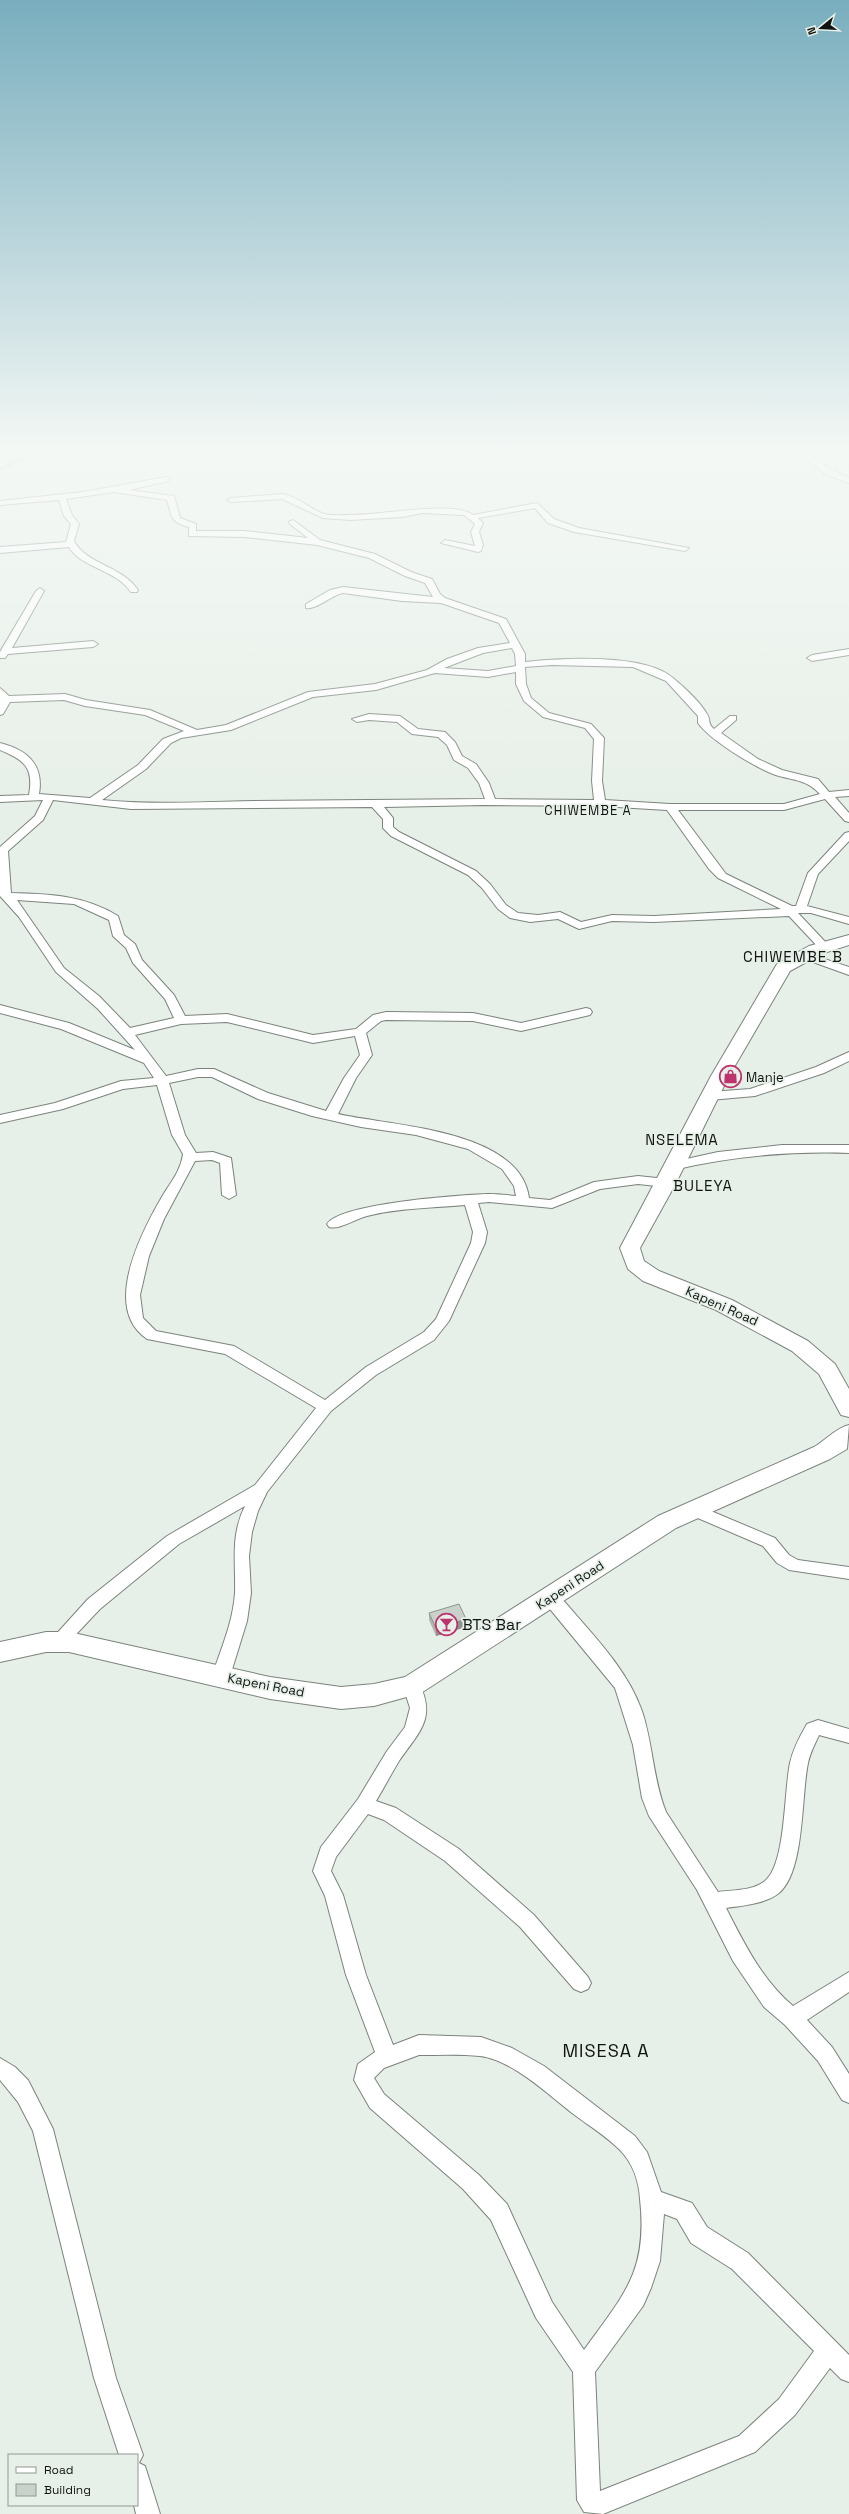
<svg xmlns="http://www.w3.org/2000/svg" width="849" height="2514" font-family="'Space Grotesk',sans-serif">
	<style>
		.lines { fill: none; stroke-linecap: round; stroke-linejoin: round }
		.stream { stroke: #72a67e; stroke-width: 2.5 }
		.minor-casing { stroke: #7b837c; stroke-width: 2 }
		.secondary-casing { stroke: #7b837c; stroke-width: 2 }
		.minor { fill: #fff; fill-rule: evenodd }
		.secondary { fill: #fff; fill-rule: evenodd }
		.wall { fill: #adb5ae }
		.shaded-wall { fill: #8d938d }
		.building { fill: #c9d2ca; stroke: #8d938d }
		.labels { text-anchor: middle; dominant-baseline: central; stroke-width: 3.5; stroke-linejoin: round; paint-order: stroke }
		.far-quarter-label { font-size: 13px; letter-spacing: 1px; fill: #101411; stroke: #e7f0e8 }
		.poi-label { font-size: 13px; fill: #101411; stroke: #e7f0e8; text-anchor: start }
		.street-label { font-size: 13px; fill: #101411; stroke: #e7f0e8 }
		.quarter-label { font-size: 15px; letter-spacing: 1px; fill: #101411; stroke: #e7f0e8 }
		.near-poi-label { font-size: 16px; fill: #101411; stroke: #e7f0e8; text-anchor: start }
		.near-quarter-label { font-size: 18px; letter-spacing: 1px; fill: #101411; stroke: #e7f0e8 }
	</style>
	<rect width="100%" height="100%" fill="#e7f0e8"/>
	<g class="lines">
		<path class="stream" d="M0,469l31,-14"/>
		<defs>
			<g id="minor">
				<path d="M802,455h9l20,15 18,8v5l-24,-9z"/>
				<path d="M166,477h3v4l-40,9 45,6 6,22 16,6v7h48l64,7 -18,-14 -1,-2 4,-2 27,20 55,14 36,18 21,7 8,15 5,4 61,21 19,35v8c37,-4 120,-9 148,16 11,9 27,24 34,36 4,6 0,9 7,15l16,-13h6v4l-15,13 37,26 24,11 36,9 11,13 20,-2v6l-14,1 14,16v9l-4,-1 -20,-22 -41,11h-106l48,64 66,32h4l12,-33 37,-40 4,-1v9l-31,33 -11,32 42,11v7l-38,-11h-13l32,34 -6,3 -4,-1 -31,-33 -135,6 -42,-1 -33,8 -21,-10 -28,3 -20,-4 -12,-9 -16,-21 -14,-13 -77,-39 -8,-8v-9l-11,-12 -241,2 -78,-9 -10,20 -35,31 3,42c38,1 73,2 107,23l6,19 11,9 7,16 32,35 11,21 42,-2 86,21 43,-6 17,-14 13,-3 87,1 48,10 65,-15 4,1 2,3 -2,3 -69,16 -48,-10 -87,-1 -5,1 -15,12 6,22 -16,23 -18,36c52,12 182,15 191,84l21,2 44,-18 44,-6 28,3 7,4 -7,4 -28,-3 -38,5 -48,19 -63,-6 -11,1 9,29 -2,11 -36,78 -15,19 -58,35 -45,36 -64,81 -9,19 -6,21 -3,24 2,37 -4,28 -17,55 -3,5 -6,2 -6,-2 -3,-5c9,-27 21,-54 23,-83 1,-31 -5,-57 10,-87l-66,38 -79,65 -35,37 -6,2 -6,-2 -3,-5 38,-42 79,-63 88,-51 61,-77 -91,-54 -78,-15c-46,-31 -5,-108 16,-144 8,-13 18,-25 20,-41l-11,-19 -15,-50 -34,4 -60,20 -63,14v-8l55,-12 66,-22 33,-3 -10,-15 -83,-34 -61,-16v-8l69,18 66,27 -37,-41 -42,-37 -37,-55 -19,-21v-49l35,-31 8,-16 -43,2v-6l29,-1c5,-28 -5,-35 -29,-45v-7c28,7 44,22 39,51l51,4 48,-33 25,-26 21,-8 -39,-16 -60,-9 -21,-6 -54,2 -7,12 -3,1v-27l9,8 56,-2 21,6 64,10 47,20 29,-5 82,-33 67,-8 52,-14 20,-11 31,-11 32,-5 -11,-20 -58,-20 -39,-2 -59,-8c-12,2 -26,17 -37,15v-4l24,-14 13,-3 90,10 -8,-14 -20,-7 -36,-18 -52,-13 -73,-8 -55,-1v-9c-19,-5 -17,-10 -22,-27l-53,-8 -48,7 6,16 7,9 -5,17c13,24 47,24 64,49l-1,2h-6c-16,-23 -50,-24 -62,-45l-69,6v-6l66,-5 5,-18 -7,-8 -5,-16 -59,5v-4l83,-9zM512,648l3,6 1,12 -28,5 -44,-3 39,-15zM552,665l81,2 33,14 32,35v7c12,17 55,43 75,51 19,7 32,4 47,20l-36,10h-114l-65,-4 -3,-19 2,-43 -13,-14 -42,-11 -18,-15 -5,-14 -1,-17zM516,672v12l8,17 19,16 42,11 9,11 -2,42 2,19 -99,-1 -6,-16 -13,-19 -14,-8 -7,-14 -10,-10 -27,-3 -18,-13 -31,-2 -17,5 5,3 12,-2 28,2 15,12 26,3 9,8 7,15 14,8 11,15 6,16c-77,1 -154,1 -231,2 -51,1 -101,4 -152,-1l44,-31 25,-26 10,-5 50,-8 82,-33 63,-7 59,-17 53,4zM483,805l117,1 67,4 42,59 9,9 63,31 -127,7 -42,-1 -31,7 -21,-10 -22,3 -20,-2 -12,-8 -16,-21 -14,-13 -77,-39 -6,-5v-9l-9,-11zM17,900l57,4 35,16 4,16 13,12 7,15 32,36 9,19 -44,10 -31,-32 -35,-28zM227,1022l86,21 42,-7 5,19 -16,23 -18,33 -58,-18 -54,-24h-16l-32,7 -31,-41 46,-11zM198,1077h14l46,22 54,17 49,11 55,8 52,14 34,20 12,17 2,10c-9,-1 -19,-2 -28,-2 -27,1 -147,9 -161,30l2,3c11,3 26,-8 38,-11 31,-8 65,-8 98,-11l8,27 -2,11 -35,76 -12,13 -58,35 -41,33 -91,-54 -78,-15 -13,-13 -3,-23 9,-39 15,-37 31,-58 17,-1 8,3 2,32 7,4 7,-4 -5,-37 -18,-6 -17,1 -11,-18 -16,-52z"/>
				<path d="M283,494c15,3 27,15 41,20 8,2 17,1 25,1 27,1 105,-15 124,0l64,-12 17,16 25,9 110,20 -4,3 -111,-19 -26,-9 -13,-15 -57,10 5,5 -4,9 4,13 -2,6 -3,1 -37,-9 4,-3 30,6 -4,-14 4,-8 -11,-9 -42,-2 -20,4 -52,3 -27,-2 -41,-19 -51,3 -4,-2 4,-2z"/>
				<path d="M40,588l4,3 -32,57 81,-7 5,3 -5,3 -85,7 -3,4h-5v-6l36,-61z"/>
				<path d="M849,649v6l-37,6 -5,-3 5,-3z"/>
				<path d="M803,952l46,15v8l-50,-18v-4z"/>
				<path d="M849,1052v9l-25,12 -69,23 -45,4 -6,-4 6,-4 40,-3 66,-22z"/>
				<path d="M782,1145h67v8c-60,-2 -117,3 -176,17l-7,-4 2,-3 50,-11z"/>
				<path d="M692,1503l83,35 14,17 9,5 51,7v12l-60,-9 -12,-7 -14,-17 -77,-33 -2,-4 2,-4z"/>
				<path d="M551,1591l6,2c31,37 69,73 85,118 11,33 11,69 24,101l52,80c14,-2 35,-1 47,-11 21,-17 19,-91 25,-118 3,-14 10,-27 17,-39l11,-4 31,9v14l-30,-8c-4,9 -9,18 -11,28 -7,33 -3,108 -29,130 -14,11 -37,13 -53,15 18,35 36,72 67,98l56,-34v20l-42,28 25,27 17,27v29l-7,-3 -24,-39 -33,-36 -21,-18 -31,-46 -36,-71 -48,-74 -7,-18 -9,-53 -18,-57 -70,-85 -2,-5 2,-5z"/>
				<path d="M412,1679l6,2c19,37 2,50 -19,80 -8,13 -15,27 -23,40l20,7 63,41 75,66 54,62 3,6 -3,6 -7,3 -7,-3 -54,-62 -75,-66 -61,-41 -16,-6 -32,43 -5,14 12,24 23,80 27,70 26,-10 62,2 31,11 32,18 91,70 12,16 14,40 31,11 15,24 41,26 101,102v27l-8,-3 -11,-11 -35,47 -40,37 -152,62 -19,-2 -7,-12 -4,-128 -37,-54 -45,-98 -28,-31 -93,-81 -16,-28 4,-16 17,-12 -29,-77 -21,-79 -12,-25 8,-24 37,-48 29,-48 18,-24 5,-19 -7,-22 3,-5zM419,2055c20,0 41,-1 61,1 32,4 68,38 92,57 16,12 34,23 48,37 13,13 19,32 20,49 8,73 -16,95 -56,151l-32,-48 -45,-98 -28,-29 -95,-81 -10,-16 10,-10zM664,2214l13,5 14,24 41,26 82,82 -35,48 -40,37 -139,55 -5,-119 48,-66 8,-18 9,-27z"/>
				<path d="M0,2058l15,9 13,13 25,49 63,249 27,77 -4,8 6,3 15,48h-24l-2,-9h3v-50h-18l-25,-77 -61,-247 -15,-29 -18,-22z"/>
			</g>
			<g id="secondary">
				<path d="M849,935v10l-28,9 -31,17 -61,105 -53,107 -36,65 4,13 15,10 73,29 76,41 27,23 14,25v28l-8,-2 -22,-41 -27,-23 -76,-41 -73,-29 -15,-12 -8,-21 91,-172 66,-112 32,-18z"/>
				<path d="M849,1425l-2,24 -17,10 -154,69 -255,165 -47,13 -33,3 -71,-10 -201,-47h-23l-46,10v-20l46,-10h23l201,45 71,10 33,-3 31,-7 253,-161 156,-69c12,-7 22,-19 35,-22z"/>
			</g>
		</defs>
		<use href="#minor" class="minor-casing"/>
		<use href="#secondary" class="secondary-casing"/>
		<use href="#minor" class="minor"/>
		<use href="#secondary" class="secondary"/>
	</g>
	<path class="wall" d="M429,1613l37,6v8l-30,9 -7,-16z"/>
	<path class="shaded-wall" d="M466,1619v8l-30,9v-8z"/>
	<path class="building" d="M459,1604l7,15 -30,9 -7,-15z"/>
	<linearGradient id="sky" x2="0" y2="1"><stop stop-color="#79aebe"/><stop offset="0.56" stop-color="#f4f8f5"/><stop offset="1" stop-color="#f4f8f5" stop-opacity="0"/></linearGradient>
	<rect width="849" height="807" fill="url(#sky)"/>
	<defs>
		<symbol id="shop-ring" viewBox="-11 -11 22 22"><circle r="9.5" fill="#e7f0e8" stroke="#bd336b" stroke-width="1.5"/><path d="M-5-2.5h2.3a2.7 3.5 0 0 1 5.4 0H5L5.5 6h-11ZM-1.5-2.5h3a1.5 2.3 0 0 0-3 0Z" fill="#bd336b"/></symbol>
		<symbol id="bar-ring" viewBox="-11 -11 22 22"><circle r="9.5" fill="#e7f0e8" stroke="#bd336b" stroke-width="1.5"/><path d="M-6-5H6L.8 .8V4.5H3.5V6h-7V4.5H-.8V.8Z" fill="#bd336b"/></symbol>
	</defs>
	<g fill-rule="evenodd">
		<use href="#shop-ring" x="718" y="1064" width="25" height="25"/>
		<use href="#bar-ring" x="434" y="1612" width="25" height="25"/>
	</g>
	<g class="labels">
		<g class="far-quarter-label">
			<text x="588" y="810">CHIWEMBE A</text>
		</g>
		<g class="poi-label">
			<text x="746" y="1077">Manje</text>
		</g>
		<g class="street-label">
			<text transform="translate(722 1306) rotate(24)">Kapeni Road</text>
			<text transform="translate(570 1585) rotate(-33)">Kapeni Road</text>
			<text transform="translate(266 1685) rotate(11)">Kapeni Road</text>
		</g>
		<g class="quarter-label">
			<text x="793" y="956">CHIWEMBE B</text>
			<text x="682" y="1139">NSELEMA</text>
			<text x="703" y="1185">BULEYA</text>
		</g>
		<g class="near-poi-label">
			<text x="462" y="1624">BTS Bar</text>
		</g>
		<g class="near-quarter-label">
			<text x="606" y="2050">MISESA A</text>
		</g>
	</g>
	<rect x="8" y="2454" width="130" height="52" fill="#e7f0e8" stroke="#919892"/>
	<rect x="16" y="2467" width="20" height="6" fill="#ffffff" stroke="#919892"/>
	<text x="44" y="2474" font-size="12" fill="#101411">Road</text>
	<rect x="16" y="2484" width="20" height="12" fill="#c9d2ca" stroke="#919892"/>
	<text x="44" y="2494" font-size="12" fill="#101411">Building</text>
	<g transform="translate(821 28) rotate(252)" stroke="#e7f0e8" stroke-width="3" paint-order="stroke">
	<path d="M0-3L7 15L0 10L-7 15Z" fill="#101411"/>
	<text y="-6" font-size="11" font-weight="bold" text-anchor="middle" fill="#101411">N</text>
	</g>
</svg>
